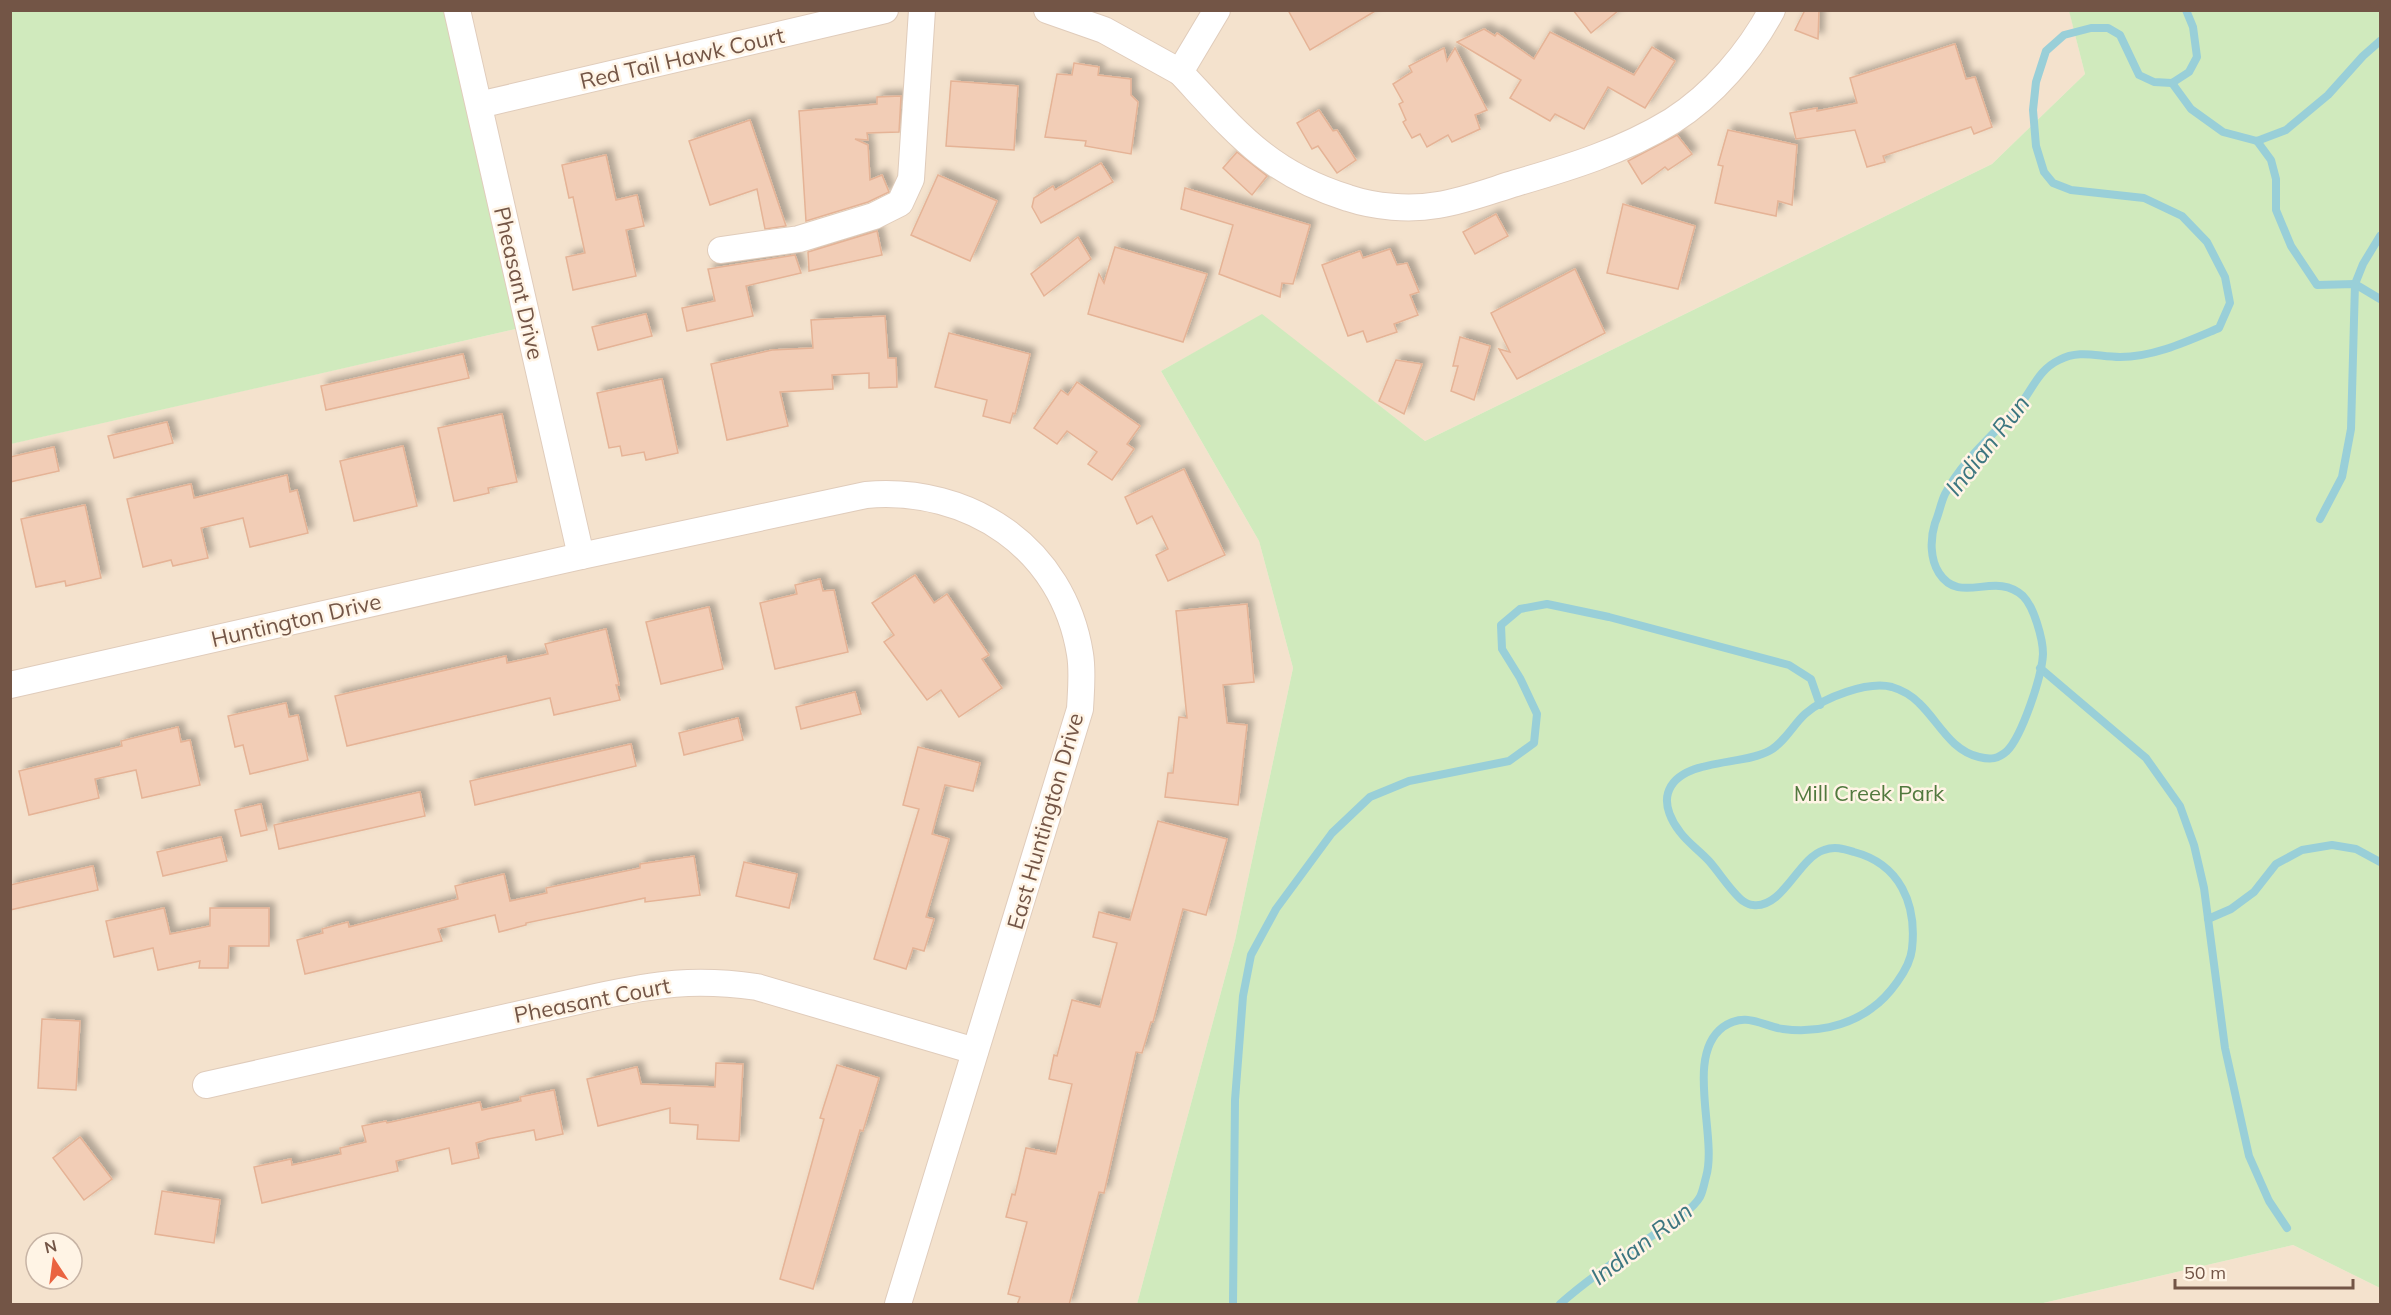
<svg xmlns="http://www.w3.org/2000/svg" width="2391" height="1315" font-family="Mulish,sans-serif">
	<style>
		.residential { fill: #f4e2cd; fill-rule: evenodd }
		.green { fill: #d0eabd }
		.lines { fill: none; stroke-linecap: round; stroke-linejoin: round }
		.stream { stroke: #99cfd8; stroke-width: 8 }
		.building { fill: #f2cdb6; stroke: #e5b396; stroke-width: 1.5; filter: url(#shadow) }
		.minor-casing { stroke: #e0ccbb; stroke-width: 28 }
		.minor { stroke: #fff; stroke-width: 26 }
		.labels { text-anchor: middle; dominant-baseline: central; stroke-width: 5; stroke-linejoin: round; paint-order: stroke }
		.street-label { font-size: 22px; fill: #735546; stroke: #fff4e5 }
		.park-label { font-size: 22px; fill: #51793e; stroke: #fff4e5 }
		.water-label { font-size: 24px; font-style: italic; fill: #3d7680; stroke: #fff4e5 }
	</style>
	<defs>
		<filter id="shadow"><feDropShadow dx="5.5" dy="-5.5" stdDeviation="3" flood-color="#0004"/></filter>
	</defs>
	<rect width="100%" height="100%" fill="#fdf0de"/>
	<g class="residential">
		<path d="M2069,10l16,64 -93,90 -567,277 -163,-126 -101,56 98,170 34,127 -58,272 -98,364h-1126l-1,-860 519,-118 -72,-315zM36,1243h36v36h-36z"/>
		<path d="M2293,1245l87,43v16h-341z"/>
	</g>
	<g class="green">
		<path d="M10,11h447l72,315 -518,118z"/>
		<path d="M2069,11h311v1277l-87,-43 -254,59h-902l98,-364 58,-272 -34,-127 -98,-170 101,-57 163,127 567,-277 93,-90z"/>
	</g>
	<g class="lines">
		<g class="stream">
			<path d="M2172,83l19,26 32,23 34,9 29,-11 42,-35 35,-39 17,-15"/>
			<path d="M2257,141l14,19 5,19v31l15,36 26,39 38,-1 25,15"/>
			<path d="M2320,519l22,-42 9,-48 4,-145 8,-20 17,-28"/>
			<path d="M2040,668l106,90 34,48 14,39 10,43 21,160 24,108 20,45 18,27"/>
			<path d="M2208,919l23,-10 23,-17 22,-28 26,-14 30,-5 24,4 24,13"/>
			<path d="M1233,1304l2,-204 8,-104 8,-41 25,-46 56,-76 38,-36 39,-16 100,-20 25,-18 3,-29 -17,-36 -18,-29 -1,-24 19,-16 27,-5 62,13 180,48 22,14 9,26"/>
			<path d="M1560,1304c28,-25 60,-46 92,-68 13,-9 40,-25 48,-39 3,-6 4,-13 6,-20 12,-40 -22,-121 17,-150 23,-16 39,-1 60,2 30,4 64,-2 89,-21 16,-11 38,-39 40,-59 5,-45 -12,-85 -58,-97 -10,-3 -19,-6 -30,-2 -26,8 -41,59 -71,55 -4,0 -7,-2 -10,-4 -11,-8 -24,-29 -34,-40 -9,-10 -21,-18 -29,-29 -8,-10 -16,-26 -12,-39 10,-35 74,-27 101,-42 15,-8 24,-26 36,-37 19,-17 63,-33 87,-27 10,3 19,8 27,16 20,19 31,47 60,54 12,3 19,2 28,-6 15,-15 35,-75 36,-97 0,-15 -9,-47 -20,-58 -28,-26 -63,10 -84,-23 -9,-14 -9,-34 -4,-50 4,-9 6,-21 10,-29 18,-35 49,-59 74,-88 14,-17 19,-36 40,-46 21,-11 39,-3 61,-3 34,0 68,-16 99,-29l11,-25 -5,-26 -18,-35 -25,-26 -38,-18 -73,-8 -18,-7 -9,-11 -8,-26 -3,-36 3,-28 10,-31 18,-16 27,-7h17l12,7 19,40 15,7 18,1 17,-11 8,-15 -4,-30 -7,-17"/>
		</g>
	</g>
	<g class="building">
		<path d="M1288,10h89l-67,40z"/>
		<path d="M1573,10h46l-28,23z"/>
		<path d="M1805,10h14l-1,29 -23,-9z"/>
		<path d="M1484,29l11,7 2,-3 37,26 16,-27 84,43 18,-28 23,14 -30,47 -37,-21 -24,42 -29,-15 -5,7 -40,-23 11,-18 -64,-38z"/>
		<path d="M1955,44l11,35 9,-2 17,50 -18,7 -3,-7 -88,29 2,6 -18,5 -12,-37 -59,9 -6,-26 27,-5v3l40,-8 -7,-25z"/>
		<path d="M1444,48l3,13 8,-13 32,62 -12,5 5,14 -28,13 -4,-7 -21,12 -7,-13 -8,4 -9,-16 3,-2 -7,-16 4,-2 -10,-18 19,-12 -3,-6z"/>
		<path d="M1074,63l25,4 -1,8 33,4v16l7,7 -7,52 -46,-8 1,-5 -41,-4 12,-63 15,1z"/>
		<path d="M951,81l67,5 -4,64 -68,-4z"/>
		<path d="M901,96l-2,36 -32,1 1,7 -13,-1 13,6 2,35 12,-5 7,17 -21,10 -62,19 -7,-110 78,-7v-7z"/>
		<path d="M1319,110l14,21 4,-1 19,30 -19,13 -19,-27 -6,3 -15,-26z"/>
		<path d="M750,120l14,41 22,65 -21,3 -8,-40 -47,16 -21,-64z"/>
		<path d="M1728,130l69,15 -5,60 -14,-4 -2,15 -61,-13 8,-37 -5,-1z"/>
		<path d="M1677,135l15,19 -24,16 -3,-3 -23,17 -14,-23z"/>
		<path d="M1237,152l30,24 -15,19 -29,-27z"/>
		<path d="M606,155l10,45 21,-5 7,31 -18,4 10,46 -63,14 -7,-33 19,-4 -12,-56 -4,1 -7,-33z"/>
		<path d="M1101,163l12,19 -72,41 -9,-16 2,-9 19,-12 2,4z"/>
		<path d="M938,175l59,26 -27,60 -59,-26z"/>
		<path d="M1185,188l125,37 -17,59 -11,-1 -2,14 -61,-23 14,-49 -52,-16z"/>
		<path d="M1623,204l72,22 -17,63 -71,-16z"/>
		<path d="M1496,214l12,22 -33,18 -12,-22z"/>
		<path d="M877,231l5,24 -73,16 -1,-19z"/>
		<path d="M1078,237l13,22 -47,37 -13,-22z"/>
		<path d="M1115,247l92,27 -24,68 -95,-28 11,-40 5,9z"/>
		<path d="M1390,249l7,16 10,-2 12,29 -9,3 8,20 -24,9 3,8 -30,10 -4,-11 -15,5 -26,-71 38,-14 3,7z"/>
		<path d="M795,255l6,18 -55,13 7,30 -66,15 -5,-23 33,-7 -7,-32z"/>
		<path d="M1575,269l30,64 -88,46 -18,-30 11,3 -19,-39z"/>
		<path d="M646,314l6,22 -54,14 -6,-23z"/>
		<path d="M885,316l3,42h8l1,29 -28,1v-15l-37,2 1,14 -53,3 8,34 -61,14 -16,-76 61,-14 41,-2 -2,-28z"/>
		<path d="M949,333l81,21 -15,60 -2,-1 -3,10 -27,-7 4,-16 -52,-13z"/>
		<path d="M1460,337l30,9 -16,54 -23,-9 7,-25h-5z"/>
		<path d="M463,354l6,24 -143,32 -5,-24z"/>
		<path d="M1396,360l26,4 -18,50 -25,-13z"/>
		<path d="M662,379l16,74 -32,7 -2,-8 -22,4 -2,-10 -11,2 -12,-55z"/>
		<path d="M1077,382l63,44 -13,18 7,5 -22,31 -24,-16 9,-12 -30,-21 -10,13 -23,-16 27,-38 7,5z"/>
		<path d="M502,414l15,68 -29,6 1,5 -35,8 -16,-73z"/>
		<path d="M167,422l6,21 -59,15 -6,-22z"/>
		<path d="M403,446l14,60 -63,15 -14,-60z"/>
		<path d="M54,447l5,24 -49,11v-25z"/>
		<path d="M1184,469l41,86 -57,26 -12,-26 12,-6 -16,-33 -15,8 -12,-27z"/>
		<path d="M287,475l3,17 7,-2 11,43 -58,14 -7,-29 -42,10 7,30 -35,8 -2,-6 -28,7 -16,-68 64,-15 3,14z"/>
		<path d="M85,505l16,73 -35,8 -1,-5 -29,6 -15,-68z"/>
		<path d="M915,575l19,28 13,-9 42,61 -7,4 20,29 -43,29 -18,-27 -14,10 -43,-58 10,-7 -22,-32z"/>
		<path d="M820,579l3,12 11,-1 14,62 -73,17 -15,-66 37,-9 -2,-9z"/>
		<path d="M1247,604l7,78 -31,3 4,38 20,2 -9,80 -73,-8 3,-24h5l6,-56 8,1 -11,-107z"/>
		<path d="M709,607l14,62 -62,15 -15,-62z"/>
		<path d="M606,629l13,56h-3l4,15 -66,15 -4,-17 -203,48 -12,-50 171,-40 1,7 41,-9 -3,-10z"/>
		<path d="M855,692l6,22 -60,15 -5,-22z"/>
		<path d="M286,703l3,14 9,-2 10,45 -58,14 -7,-29 -8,2 -7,-31z"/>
		<path d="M738,718l5,22 -59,15 -5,-22z"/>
		<path d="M178,727l3,15 9,-2 10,45 -58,13 -6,-28 -41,9 4,19 -70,17 -10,-44 103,-25 -1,-5z"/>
		<path d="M631,744l5,22 -161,39 -5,-24z"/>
		<path d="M918,747l62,16 -7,28 -28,-6 -13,49 17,5 -23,78 8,2 -10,32 -11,-3 -7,21 -32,-10 45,-150 -16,-4z"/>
		<path d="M420,792l5,24 -146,33 -5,-24z"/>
		<path d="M261,804l6,26 -26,6 -6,-26z"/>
		<path d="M1158,821l69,18 -21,76 -23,-6 -30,113h-2l-9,31 -6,-1 -32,141 -5,-1 -30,113h-52l3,-8 -12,-3 19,-72 -21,-5 6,-23 3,1 11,-47 30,6 16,-70 -23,-5 5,-24 3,1 15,-56 28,7 17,-64 -24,-6 6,-25 31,8z"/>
		<path d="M221,837l6,24 -64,15 -6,-24z"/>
		<path d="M694,856l6,39 -55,7v-4l-119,25v2l-27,7 -4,-17 -57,14 4,12 -137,33 -8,-34 26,-7 -1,-4 26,-7 1,5 109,-28 -3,-13 49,-12 6,27 37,-8 -1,-5 94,-20v-4z"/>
		<path d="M744,862l53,12 -8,34 -53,-12z"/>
		<path d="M93,866l5,24 -88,20v-25z"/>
		<path d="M164,908l6,26 40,-8v-18h59v38h-40l-1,22h-29l1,-7 -42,9 -5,-22 -39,9 -8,-36z"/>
		<path d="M42,1019l38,2 -4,69 -38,-2z"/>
		<path d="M716,1063l27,1 -4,77 -42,-2 1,-14 -28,-2v-15l-72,18 -11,-47 50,-12 4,17 74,3z"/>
		<path d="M837,1065l42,13 -16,53 -3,-1 -47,159 -33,-10 44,-160 -4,-1z"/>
		<path d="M554,1090l9,44 -27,6 -2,-10 -46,9 -12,4 3,15 -27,6 -3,-16 -53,13 2,10 -136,32 -8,-36 37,-8 1,6 49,-11 -1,-6 26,-6 -4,-16 24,-5 1,2 93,-21 2,8 39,-9 -1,-4z"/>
		<path d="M80,1137l32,42 -28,21 -31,-42z"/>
		<path d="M162,1191l58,9 -6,43 -59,-9z"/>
	</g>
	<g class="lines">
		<defs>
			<g id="minor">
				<path d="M457,10l124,546"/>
				<path d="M1047,10l57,20 76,42"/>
				<path d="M1217,10l-37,62c55,59 87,101 168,126 27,9 61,12 90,7 26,-4 52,-14 78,-22 55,-16 107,-32 156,-62 41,-26 77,-68 100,-111"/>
				<path d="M479,105l406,-95"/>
				<path d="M721,250l78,-11 75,-23 26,-13 11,-24 11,-169"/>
				<path d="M10,685l571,-129 285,-61c104,-9 197,53 214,159 3,18 1,36 0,55l-182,595"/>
				<path d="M206,1085l390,-88c60,-13 98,-19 161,-10l218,64"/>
			</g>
		</defs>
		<use href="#minor" class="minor-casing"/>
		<use href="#minor" class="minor"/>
	</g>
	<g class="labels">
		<g class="street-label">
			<text transform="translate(682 58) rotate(-13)">Red Tail Hawk Court</text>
			<text transform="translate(519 283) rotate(77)">Pheasant Drive</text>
			<text transform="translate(296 620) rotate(-13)">Huntington Drive</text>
			<text transform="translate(1045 821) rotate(-74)">East Huntington Drive</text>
			<text transform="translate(592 1000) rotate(-11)">Pheasant Court</text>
		</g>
		<g class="park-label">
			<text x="1869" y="793">Mill Creek Park</text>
		</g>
		<g class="water-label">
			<text transform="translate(1987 445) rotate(-52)">Indian Run</text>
			<text transform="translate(1641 1243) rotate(-37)">Indian Run</text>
		</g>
	</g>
	<rect width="2391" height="1315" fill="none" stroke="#735546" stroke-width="24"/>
	<g transform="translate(54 1261) rotate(347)"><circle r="28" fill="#fff4e5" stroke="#c7b4a5" stroke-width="1.5"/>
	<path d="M0-4.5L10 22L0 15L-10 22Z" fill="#ea6340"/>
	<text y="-9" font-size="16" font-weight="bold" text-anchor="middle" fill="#735546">N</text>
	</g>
	<path d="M2175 1279v9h178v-9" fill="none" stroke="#735546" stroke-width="3"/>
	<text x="2184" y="1279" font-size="18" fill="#735546" stroke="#fff4e5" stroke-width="4.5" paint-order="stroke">50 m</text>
</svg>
